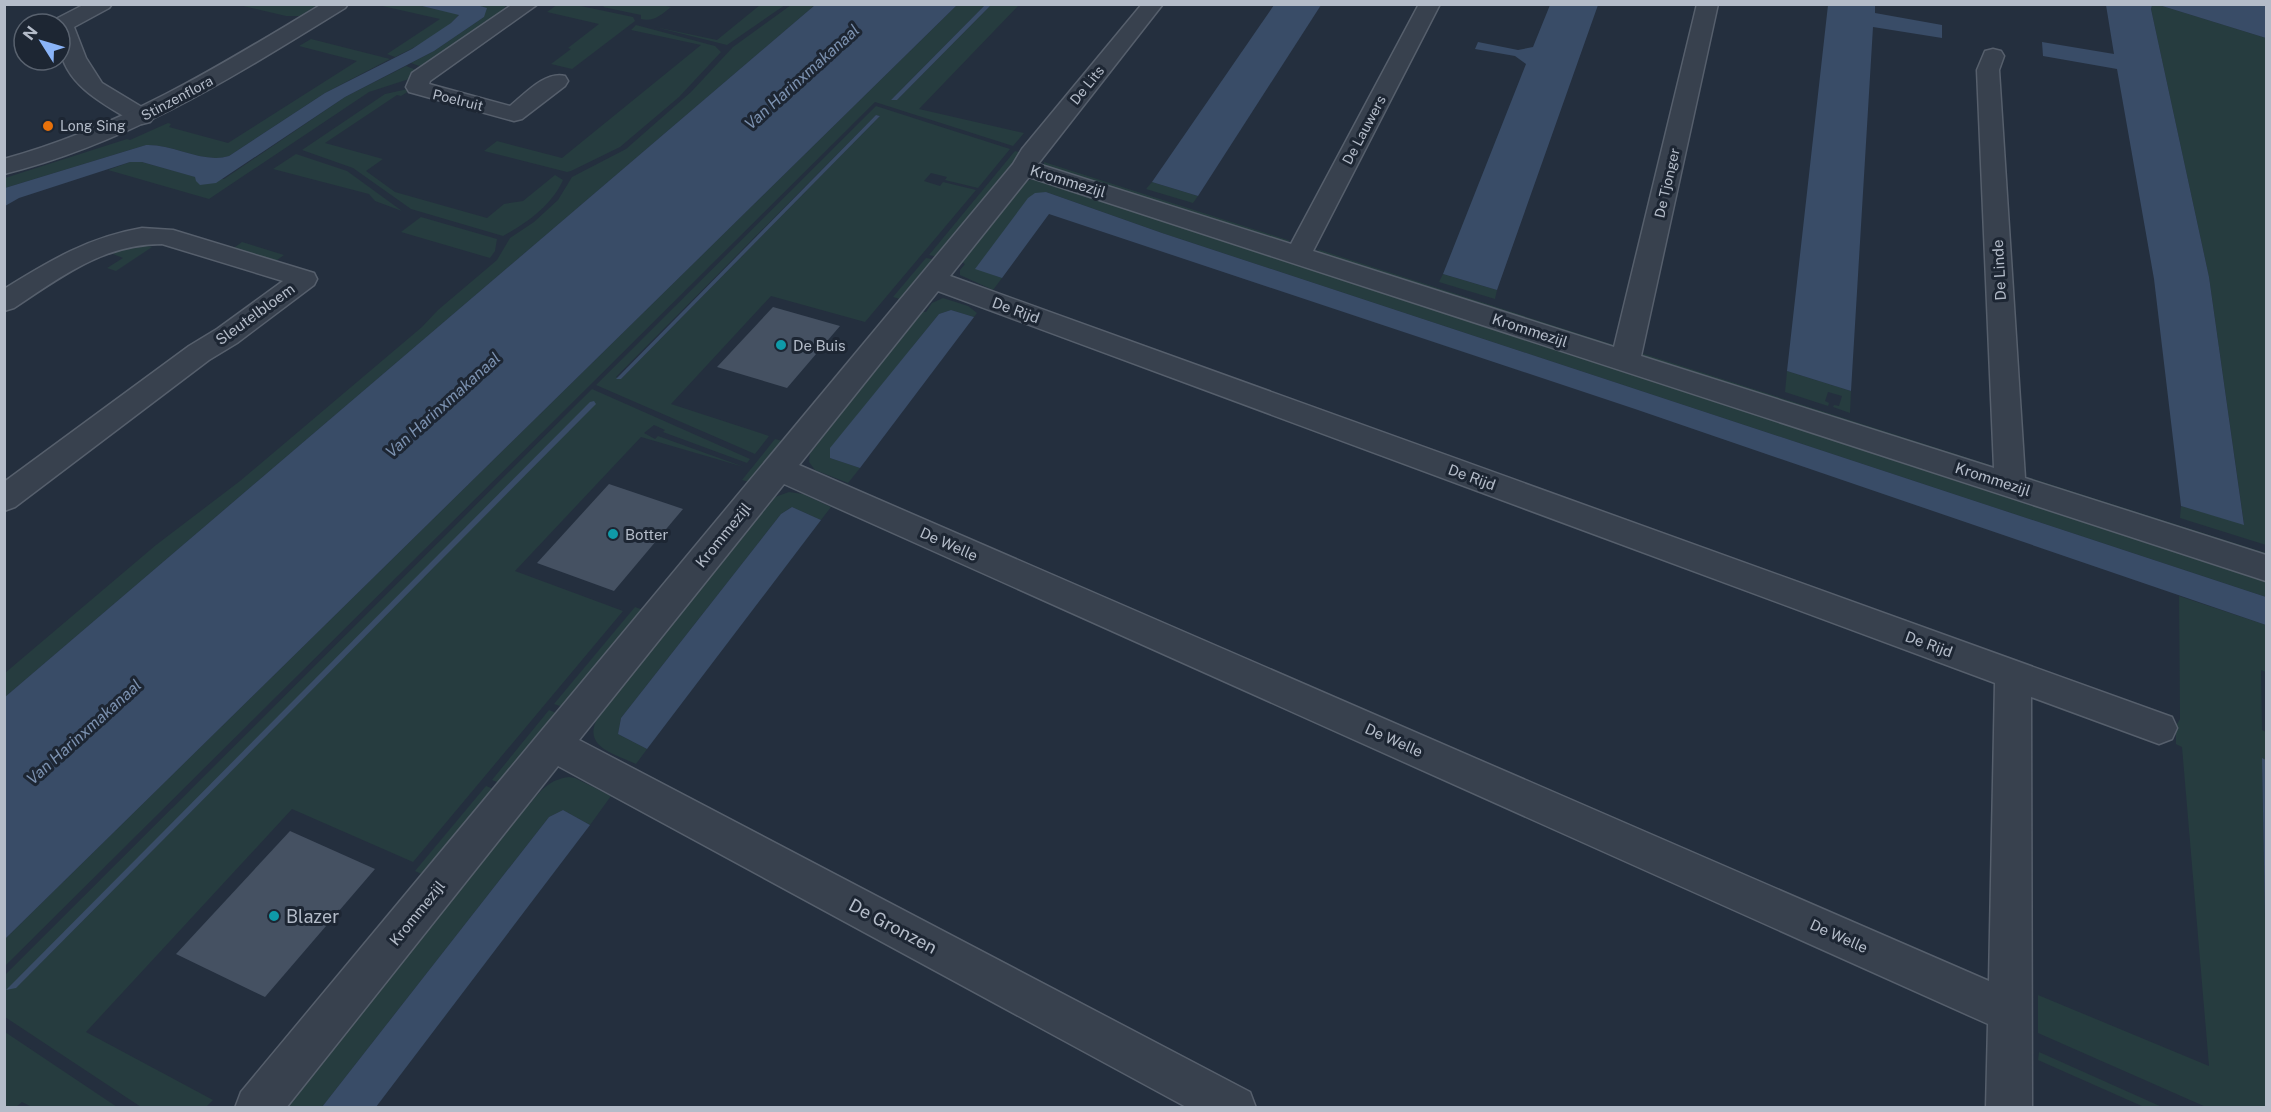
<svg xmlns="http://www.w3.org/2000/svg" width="2271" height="1112" font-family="'Public Sans',sans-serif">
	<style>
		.green { fill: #263c3f; fill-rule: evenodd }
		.water { fill: #394c67 }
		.building { fill: #455162 }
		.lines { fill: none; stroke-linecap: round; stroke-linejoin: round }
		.minor-casing { stroke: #565f6c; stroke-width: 3 }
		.tertiary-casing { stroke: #565f6c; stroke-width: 3 }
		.minor { fill: #38414e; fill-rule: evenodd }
		.tertiary { fill: #38414e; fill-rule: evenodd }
		.food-dot { fill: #e8710a; stroke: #1d2633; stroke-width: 2 }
		.culture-dot { fill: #0f9aa8; stroke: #1d2633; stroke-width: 2 }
		.labels { text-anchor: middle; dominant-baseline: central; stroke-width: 6; stroke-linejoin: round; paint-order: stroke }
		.far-street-label { font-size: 14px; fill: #b4bcc9; stroke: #1d2633 }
		.far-poi-label { font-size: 14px; fill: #b4bcc9; stroke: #1d2633; text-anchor: start }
		.street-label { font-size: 15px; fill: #b4bcc9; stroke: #1d2633 }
		.poi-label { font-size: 15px; fill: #b4bcc9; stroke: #1d2633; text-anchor: start }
		.water-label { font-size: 16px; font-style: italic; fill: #7c92b1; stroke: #1d2633 }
		.near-poi-label { font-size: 18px; fill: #b4bcc9; stroke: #1d2633; text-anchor: start }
		.near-street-label { font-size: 18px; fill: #b4bcc9; stroke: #1d2633 }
	</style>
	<rect width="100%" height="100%" fill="#242f3e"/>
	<g class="green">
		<path d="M558,4l18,1 57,12 2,4 -63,48 -21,-5 20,-15 -3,-1 31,-24 -52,-12z"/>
		<path d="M606,4h50l15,3c-10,8 -17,15 -30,12v-4l-38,-8z"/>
		<path d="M239,5h78l-17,11h-14z"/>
		<path d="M378,5h40l41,9c-11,17 -46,34 -64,43l-8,-3 53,-35z"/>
		<path d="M477,5h29l-3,6 -78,57 -14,-5 23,-12 50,-34 -3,-12z"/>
		<path d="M760,5h25l-58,40 -72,-18 62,13z"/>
		<path d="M791,5h24l-810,692v-24l151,-128 84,-64 182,-154 16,-17 59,-50 13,-22 24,-16 24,-22 14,-23 54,-28 65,-57 42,-45z"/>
		<path d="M957,5h28l-94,95h6l94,-95h28l-100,104 105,24 -11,13 -138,-44 -870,864v-27z"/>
		<path d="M2152,5h7l107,33v507l-86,-27 1,-12 63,18 -35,-247 -58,-268z"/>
		<path d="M636,25l79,21 6,6 -42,45 -59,50 -49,24 -4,1 -83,-21 13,-10 65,17 139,-113 -70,-15z"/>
		<path d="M311,39l79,20 -65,34 -96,63c-26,8 -55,-12 -83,-11l-141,43v-10l122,-39 3,1 38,-17 3,1 -2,3 59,16 129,-82 -58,-15z"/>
		<path d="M406,66l15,6 -15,8 -37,12 -160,107 -101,-29 22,-8h12l54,15 28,2 121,-82z"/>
		<path d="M408,89l1,2 -8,5 -4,-1 -72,48 58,16 -17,12 29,21 92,26 17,-14 19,-3 32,-26 8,5c-11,25 -36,43 -60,56l-92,-27 -58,-41 -51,-18 83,-56z"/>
		<path d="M876,106l134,43 -32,39 -33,-8 2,-3 -16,-4 -7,8 16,5 3,-4 33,8 -111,132 -94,-26 -100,108 98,32 -14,18 -159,-69zM876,115l4,1 -259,263 -5,-2z"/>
		<path d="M1015,151l8,2 -85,104 -9,-2z"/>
		<path d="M296,154l51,17 55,40 -27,-10 -6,-7 -96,-25z"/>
		<path d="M1044,162l247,79h-14l-233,-75z"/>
		<path d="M1030,180h8l1228,397v20l-1104,-364 -116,-41 -70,76 26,10 -9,12 -33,-15v-5l5,-6 -5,-3 63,-78z"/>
		<path d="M1152,182l46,14 -5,7 -47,-14z"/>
		<path d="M421,217l76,22 -2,12 -5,7 -89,-26z"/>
		<path d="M242,242l42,13 -11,8 -42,-13z"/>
		<path d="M148,246l4,1 -36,24 -9,-3 16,-10 -10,-4 6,-4z"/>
		<path d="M1317,249l297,96h-5l-285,-89z"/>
		<path d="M926,258l10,2 -33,40 -10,-3z"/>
		<path d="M1443,274l54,16 -2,9 -56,-17z"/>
		<path d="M943,298l25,8 9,7 -3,4 -23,-7 -12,4 -108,134 -1,10 30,10 -12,15 -33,-13 -6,-8 1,-9 7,-8 -4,-2 106,-132 7,1 6,-9z"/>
		<path d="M1641,353l349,112 -7,1 -333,-105z"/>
		<path d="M1787,371l64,20 -1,22 -17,-6 1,-2 5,1 3,-10 -14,-4 -3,9 4,2 -1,3 -43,-14z"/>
		<path d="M592,389l158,70 -3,4 -84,-31 2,-2 -11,-5 -10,8 11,6 3,-3 86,31 -103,-30 -126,134 108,40 -210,251 -121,-53 -206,223 127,68 -7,7h-65l-136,-90v-42zM595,402v2l-579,584z"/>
		<path d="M775,439l11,3 -34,41 -10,-3z"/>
		<path d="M2027,477l239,76v5l-225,-72z"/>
		<path d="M789,492l14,2 28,13 -10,13 -29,-13 -11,7 -160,204 -3,16 29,15 -11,15c-21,-10 -55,-17 -38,-47l-3,-3 165,-207 6,2 9,-12z"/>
		<path d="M2179,596l87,29v47l-5,-2 1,60 4,2v28l-4,-2 4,212v137h-60l-168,-74v-38l171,71 -27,-319 -6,-3v-18l4,-7z"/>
		<path d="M635,607l11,4 -80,97 -12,-4z"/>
		<path d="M549,710l12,5 -57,70 -12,-5z"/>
		<path d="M569,777l6,1 36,18 -21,29 -27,-15 -14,7 -227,290h-38l239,-304 6,2c11,-14 21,-26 40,-28z"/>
		<path d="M486,786l13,5 -71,86 -13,-6z"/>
		<path d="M5,1032l112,75h-85l-10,-5 -6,5h-11z"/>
		<path d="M2039,1052l123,55h-18l-106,-47z"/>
	</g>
	<g class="water">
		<path d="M477,5l10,3 -3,9 -50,34 -89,46 -129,86 -16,2 -4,-4 -1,-4 -53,-15h-12l-111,36 -14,8v-18l141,-43c28,-1 57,19 83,11l96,-63 87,-44 39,-26 8,-8 -41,-10z"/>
		<path d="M815,5h142l-952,934v-242z"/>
		<path d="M985,5h6l-94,95h-6z"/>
		<path d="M1274,5h47l-123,191 -46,-14z"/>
		<path d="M1550,5h48l-101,285 -54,-16 83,-210 -11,-8 -40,-7 3,-7 40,8 15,-3z"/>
		<path d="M1828,5h47v8l67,12v13l-69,-11 -22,364 -64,-20z"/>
		<path d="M2106,5h51h-5l-1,4 58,268 35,248 -63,-19 -27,-227 -37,-210 -74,-13 -1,-14 72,12z"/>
		<path d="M2159,5h107v33z"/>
		<path d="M876,115l4,1 -259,263h-5z"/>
		<path d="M1046,192l116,41 1104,364v28l-631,-216 -586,-195 -47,64 -27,-9 53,-71 7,-5z"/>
		<path d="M951,310l23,7 -114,151 -30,-10v-10l109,-134z"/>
		<path d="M594,401l2,3 -580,584 -10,2 584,-588z"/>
		<path d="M792,507l29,13 -174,229 -29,-15 3,-16 160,-204z"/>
		<path d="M2262,758l4,2v210z"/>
		<path d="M563,810l27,15 -214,282h-54l227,-290z"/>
	</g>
	<g class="building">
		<path d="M773,307l67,19 -53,62 -70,-21z"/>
		<path d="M609,484l74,25 -69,82 -77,-28z"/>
		<path d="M290,831l85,38 -110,128 -89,-43z"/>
	</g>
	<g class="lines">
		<defs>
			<g id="minor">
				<path d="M85,4h27l-3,4 -35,19 12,31 16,25 48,29 4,5 -4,5 -8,2 -8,-2c-29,-17 -69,-37 -74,-74 -1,-8 0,-16 0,-24h-8l2,-4z"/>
				<path d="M513,4h25l-108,77 -1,3 81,22c15,-12 35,-35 55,-30l3,5 -3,5 -43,33 -8,2 -105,-29 -3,-5 6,-14z"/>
				<path d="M1142,4h21l-125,160 253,80 128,-240h21l-127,247 301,96 83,-343h21l-77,352 353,112 -17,-398 8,-19 8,-2 8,2 3,5 -5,14 26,408 241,77v26l-1237,-404 -79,99 1222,441 5,11 -5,11 -13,5 -128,-47 1,411h-46l2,-84 -1204,-540 -205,256 671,352 6,16h-68l-630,-342 -272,342h-51l6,-16 772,-928 9,-15zM938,291l1057,392 -6,298 -1190,-516z"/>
				<path d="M142,228l31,2 141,43 3,6 -3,6 -77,58 -28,17 -194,147 -11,4v-29l185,-136 28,-17 66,-48 -121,-37c-59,0 -101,33 -148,64l-10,3v-22c45,-28 85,-52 138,-61z"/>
			</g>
			<path id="tertiary" d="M322,4h26l-3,4c-109,67 -215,135 -341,166v-15c117,-32 216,-93 318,-155z"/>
		</defs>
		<use href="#minor" class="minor-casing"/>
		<use href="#tertiary" class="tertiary-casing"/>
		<use href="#minor" class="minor"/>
		<use href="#tertiary" class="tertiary"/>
	</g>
	<circle class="food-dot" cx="48" cy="126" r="6"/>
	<g class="culture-dot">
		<circle cx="781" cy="345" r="6"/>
		<circle cx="613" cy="534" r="6"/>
		<circle cx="274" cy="916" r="6"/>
	</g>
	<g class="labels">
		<g class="far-street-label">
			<text transform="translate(1087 85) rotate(-51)">De Lits</text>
			<text transform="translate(177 98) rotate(-28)">Stinzenflora</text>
			<text transform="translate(458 100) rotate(14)">Poelruit</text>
			<text transform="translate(1364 130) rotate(-62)">De Lauwers</text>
			<text transform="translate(1667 183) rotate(-77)">De Tjonger</text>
		</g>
		<g class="far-poi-label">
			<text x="60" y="126">Long Sing</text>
		</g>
		<g class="street-label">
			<text transform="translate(1068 181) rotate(17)">Krommezijl</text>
			<text transform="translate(1999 270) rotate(-93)">De Linde</text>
			<text transform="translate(1016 310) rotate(20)">De Rijd</text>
			<text transform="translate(255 314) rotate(-36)">Sleutelbloem</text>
			<text transform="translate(1530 330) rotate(18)">Krommezijl</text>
			<text transform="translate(1472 477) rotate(20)">De Rijd</text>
			<text transform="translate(1993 479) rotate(18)">Krommezijl</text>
			<text transform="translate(723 535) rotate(-51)">Krommezijl</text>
			<text transform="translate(949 544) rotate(24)">De Welle</text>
			<text transform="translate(1929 644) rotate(20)">De Rijd</text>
			<text transform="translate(1394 740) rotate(24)">De Welle</text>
			<text transform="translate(417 913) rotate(-51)">Krommezijl</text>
			<text transform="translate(1839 936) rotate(24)">De Welle</text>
		</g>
		<g class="poi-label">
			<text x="793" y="345">De Buis</text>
			<text x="625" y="534">Botter</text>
		</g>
		<g class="water-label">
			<text transform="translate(802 77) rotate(-42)">Van Harinxmakanaal</text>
			<text transform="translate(443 405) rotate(-42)">Van Harinxmakanaal</text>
			<text transform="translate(84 732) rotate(-42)">Van Harinxmakanaal</text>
		</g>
		<g class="near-poi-label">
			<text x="286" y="916">Blazer</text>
		</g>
		<g class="near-street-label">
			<text transform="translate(893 926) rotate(28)">De Gronzen</text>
		</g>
	</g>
	<rect width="2271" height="1112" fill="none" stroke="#b4bcc9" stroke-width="12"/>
	<g transform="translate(42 42) rotate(307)"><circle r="28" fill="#1d2633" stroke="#59626f" stroke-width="1.5"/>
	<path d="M0-4.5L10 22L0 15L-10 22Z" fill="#8ab4f8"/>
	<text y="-9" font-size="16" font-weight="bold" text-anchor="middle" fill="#b4bcc9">N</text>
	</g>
</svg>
